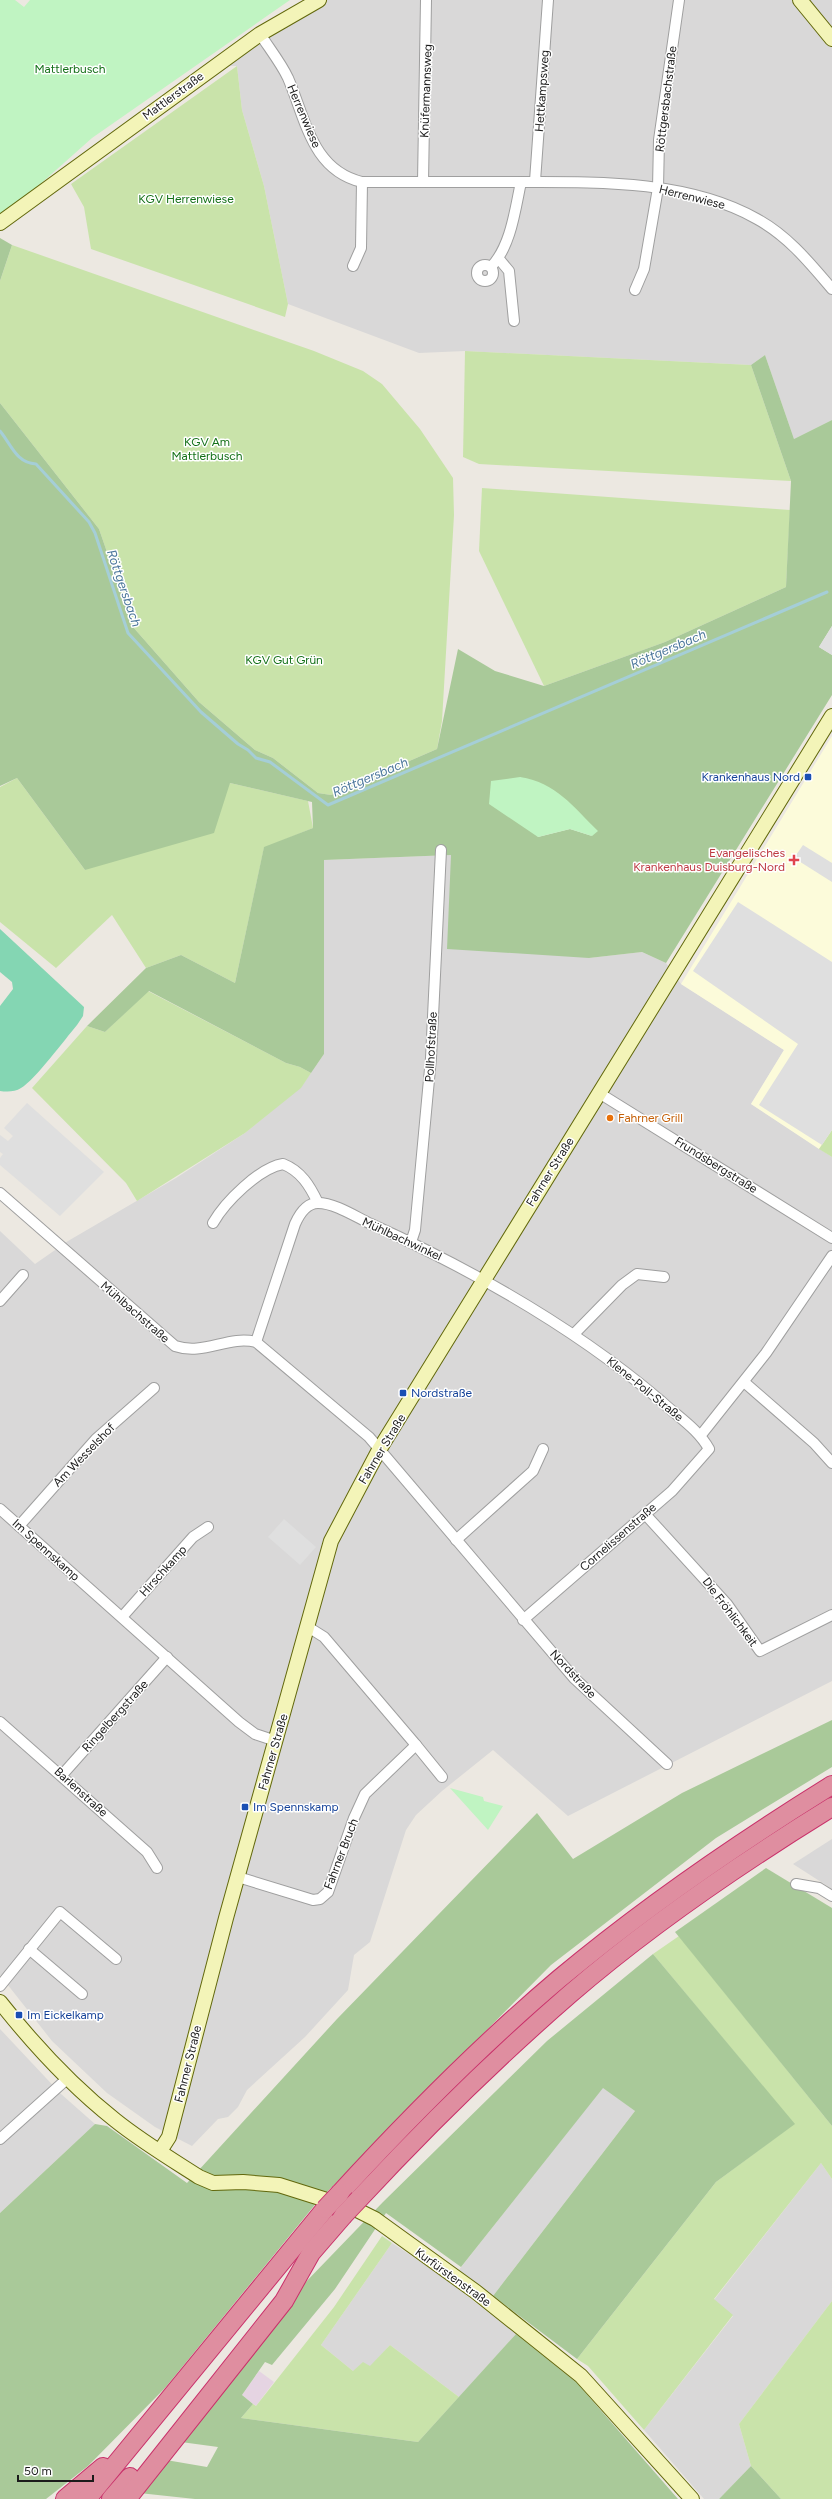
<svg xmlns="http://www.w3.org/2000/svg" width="832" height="2499" font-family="Figtree,sans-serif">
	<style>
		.residential { fill: #d9d8d8 }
		.industrial { fill: #e5d4e2 }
		.education { fill: #fcfbda }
		.grass { fill: #c9e3aa }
		.forest { fill: #a9c999; fill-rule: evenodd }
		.park { fill: #c0f4c2 }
		.pitch { fill: #84d6b3 }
		.parking { fill: #dfdfdf }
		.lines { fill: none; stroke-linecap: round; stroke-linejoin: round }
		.stream { stroke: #a5ced7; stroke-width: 3 }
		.street-casing { stroke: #9f9f9f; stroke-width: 12 }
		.secondary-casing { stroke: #62680c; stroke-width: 16 }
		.highway-casing { stroke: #c9306a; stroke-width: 20 }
		.street { stroke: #fff; stroke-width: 10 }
		.secondary { stroke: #f3f4b8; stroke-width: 14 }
		.highway { stroke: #df8ea0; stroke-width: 18 }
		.highway-bridge-casing { stroke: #c9306a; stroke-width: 20; stroke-linecap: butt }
		.highway-bridge { stroke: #df8ea0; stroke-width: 18 }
		.transit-dot { fill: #1a4fb4; stroke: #fff; stroke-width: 1.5 }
		.health-dot { fill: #e0444e; stroke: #fff; stroke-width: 1.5 }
		.food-dot { fill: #e8710a; stroke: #fff; stroke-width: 1.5 }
		.labels { text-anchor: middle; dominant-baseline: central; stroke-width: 3; stroke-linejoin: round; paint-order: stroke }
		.park-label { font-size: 12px; fill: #137017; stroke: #fff }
		.street-label { font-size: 12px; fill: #1b1b1b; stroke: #fff }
		.transit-label { font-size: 12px; fill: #164399; stroke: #fff; text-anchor: start }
		.health-label { font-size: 12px; fill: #be3a42; stroke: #fff; text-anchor: end }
		.food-label { font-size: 12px; fill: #c56008; stroke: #fff; text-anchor: start }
		.water-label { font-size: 13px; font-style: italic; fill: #4d789c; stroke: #fff }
	</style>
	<rect width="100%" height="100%" fill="#ece8e1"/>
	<g class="residential">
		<path d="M319,0h513v420l-38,19 -29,-84 -14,10 -286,-14 -46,2 -131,-49 -24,-118 -22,-76 -5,-44h-22z"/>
		<path d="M451,855l138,103 53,-6 24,11 15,21 103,66 -33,54 81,53v524l-264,135 -75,-66 -51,41 -26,24 -10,15 -36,112 -16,13 -6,35 -43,47 -58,53 -9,17 -10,10 -10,2 -26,27 -37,-19 -48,-34 -55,-52 -52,-66v-744l35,33 33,-23 108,-63 69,-45 56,-46 23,-33v-194z"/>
		<path d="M832,1839v50l-39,-25z"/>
		<path d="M0,2029l61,65 34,30 -95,89z"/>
		<path d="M603,2087l32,24 -142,185 -35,-25z"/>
		<path d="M821,2163l11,16v122l-93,123 12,42 -32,33h-15l-60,-69 89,-114 -19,-16z"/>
		<path d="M392,2243l43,28 81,63 -57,63 -69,-52 -20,22 -17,4 -32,-26z"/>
	</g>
	<path class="industrial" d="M259,2371l15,11 -18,24 -14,-11z"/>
	<path class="education" d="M832,736v394l-13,19 -68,-45 33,-54 -103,-66z"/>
	<g class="grass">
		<path d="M237,66l5,44 22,76 24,118 -3,13 -194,-68 -7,-42 -13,-23z"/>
		<path d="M12,245l302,106 49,20 19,13 38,45 33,49 1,37 -12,206 -5,28 -106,46 -13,-2 -45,-35 -18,-8 -56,-48 -66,-75 -34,-98 -99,-126v-122z"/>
		<path d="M465,351l286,14 40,116 -312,-17 -16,-7z"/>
		<path d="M482,488l308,22 -4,77 -121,55 -121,44 -65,-135z"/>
		<path d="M17,778l68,92 145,-87 78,18 5,27 -49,20 -29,135 -54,-28 -35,13 -34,-53 -56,53 -56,-46v-135z"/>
		<path d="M148,991l138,72 14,4 11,6 -10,15 -56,45 -108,68 -11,-18 -94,-95 55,-62 18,6z"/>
		<path d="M832,1130v27l-13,-8z"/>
		<path d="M679,1936l153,190v53l-11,-16 -107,136 19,16 -89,115 -56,-64 -11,-7 139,-177 78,-58 -141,-170z"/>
		<path d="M382,2236l10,7 -71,102 32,26 10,-9 7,4 20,-21 69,52 -41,45 -177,-24 12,-14 3,2 78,-99z"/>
		<path d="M832,2301v198h-51l-30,-33 -12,-42z"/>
	</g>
	<g class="forest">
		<path d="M0,238l12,7 -12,36z"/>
		<path d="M765,355l29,84 38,-19v206l-13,21 13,8v40l-166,268 -24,-11 -53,6 -142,-9 4,-94 -127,5v194l-13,19 -11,-6 -14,-4 -137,-72 -44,41 -18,-6 59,-58 35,-13 54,28 29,-136 49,-19 -1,-26 -82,-19 -16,50 -129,37 -68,-92 -17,8v-383l99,126 34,98 66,75 56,48 18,8 45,35 13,2 106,-46 21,-100 37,22 49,15 121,-44 121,-55 5,-106 -40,-116zM520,777l72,59 -22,-7 -32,8z"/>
		<path d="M832,1720v47l-116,71 -165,127 -233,236 -153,187 -77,78 -42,33h-46v-286l95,-89 12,2 80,57 150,-164 200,-206 36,46 109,-66z"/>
		<path d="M766,1868l66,40v218l-157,-194z"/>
		<path d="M653,1954l142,170 -79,58 -139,177 -84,-63 142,-185 -32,-23 -142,179 -75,-54 -51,76 -63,76 -7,-3 -23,33 11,9 -12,14 177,24 98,-108 61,49 101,116h-483l-56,-6 27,-33 41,7 11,-20 -37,-5 120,-155 82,-85 164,-161z"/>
		<path d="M751,2466l30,33h-62z"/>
	</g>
	<g class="park">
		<path d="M0,0h15l9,7 6,-7h260l-198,138 -55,49 -9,11 -28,21z"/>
		<path d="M520,777c37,6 52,29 78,54l-6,5 -22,-7 -32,8 -49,-33 2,-23z"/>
		<path d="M450,1788l33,9 1,4 19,5 -15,24z"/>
	</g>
	<path class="pitch" d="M0,929l84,78 -1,9 -6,9c-12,14 -42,55 -56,63 -6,4 -14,4 -21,3v-85l13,-17 -1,-7 -12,-10z"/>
	<g class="parking">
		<path d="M832,626v29l-13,-8z"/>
		<path d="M803,845l29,18v19l-38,-24z"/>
		<path d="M738,902l94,60v168l-10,15 -63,-40 39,-61 -105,-73z"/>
		<path d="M27,1103l77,69 -44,44 -60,-51v-7l3,-4 -3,-2v-17l8,6 5,-5 -9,-8z"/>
		<path d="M284,1519l32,28 -16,18 -32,-28z"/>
	</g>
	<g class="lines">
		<path class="stream" d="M0,431c11,13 16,32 36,33l53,58 6,11 33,100 73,79 37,32 10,6 8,8 14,4 58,43 499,-213"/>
		<defs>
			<g id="street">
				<path d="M260,34c9,14 21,29 28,44 18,42 24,92 74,104 51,0 102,0 152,0 78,0 173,-3 243,37 31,17 52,43 75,70"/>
				<path d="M535,181l13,-181"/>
				<path d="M423,182l3,-182"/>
				<path d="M499,259l10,12 5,50"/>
				<circle cx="485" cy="273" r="8"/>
				<path d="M353,266l8,-18 1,-66"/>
				<path d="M491,267c20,-21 24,-57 30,-85"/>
				<path d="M635,290l9,-21 14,-81 1,-48 20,-140"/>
				<path d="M599,1093l233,145"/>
				<path d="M0,1193l175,153c29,10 53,-11 81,-4l113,95 205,241 93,86"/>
				<path d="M213,1223c12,-21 46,-55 70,-59 18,7 27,22 35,39"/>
				<path d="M411,1242l4,-12 16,-172 10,-208"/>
				<path d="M0,1301l23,-26"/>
				<path d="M574,1334l48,-49 15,-11 27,3"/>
				<path d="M256,1342l39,-118c4,-9 11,-21 23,-21 17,0 38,14 53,21 104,47 203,103 290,177 17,16 37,28 48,48l-37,42 -149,129"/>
				<path d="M744,1382l70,61 18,20"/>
				<path d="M701,1435l65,-82 66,-97"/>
				<path d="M0,1509l239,213 16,12 21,7"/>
				<path d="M645,1514l82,90 33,47 72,-36"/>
				<path d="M19,1526l77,-87 58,-51"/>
				<path d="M456,1540l77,-69 10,-22"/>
				<path d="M122,1617l71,-80 15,-10"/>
				<path d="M0,1722l147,130 10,16"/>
				<path d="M416,1745l26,32"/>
				<path d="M62,1775l105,-118"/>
				<path d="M238,1877l75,23 7,-1 8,-7 26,-74 11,-24 51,-49 -92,-108 -16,-10"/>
				<path d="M796,1884l23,4 13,8"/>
				<path d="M29,1949l53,45"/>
				<path d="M0,1986l60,-74 56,47"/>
				<path d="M0,2139l68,-61"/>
			</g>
			<g id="secondary">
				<path d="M800,0l32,39"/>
				<path d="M0,223l260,-189 59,-34"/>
				<path d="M0,2002c34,43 72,84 115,118 26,21 56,39 84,57l14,6 30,-1 36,3 76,24 20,10 101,73 105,84 111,123"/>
				<path d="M160,2151l9,-14 57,-219 105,-377 48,-91 453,-734"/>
			</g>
			<g id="highway">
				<path d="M340,2193c69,-75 141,-148 219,-214 86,-72 178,-135 273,-194"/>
				<path d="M359,2199c67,-72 136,-140 211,-205 81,-70 171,-131 262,-187"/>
				<path d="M65,2499l38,-32"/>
				<path d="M87,2499l238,-290"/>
				<path d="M111,2499l19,-22"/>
				<path d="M127,2499l157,-198 27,-48 32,-37"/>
			</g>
		</defs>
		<use href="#street" class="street-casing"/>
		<use href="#secondary" class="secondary-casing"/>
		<use href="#highway" class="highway-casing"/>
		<use href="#street" class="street"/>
		<use href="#secondary" class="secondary"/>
		<use href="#highway" class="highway"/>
		<defs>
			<g id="highway-bridge">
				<path d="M325,2209l15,-16"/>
				<path d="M343,2216l16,-17"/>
			</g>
		</defs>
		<use href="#highway-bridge" class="highway-bridge-casing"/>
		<use href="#highway-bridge" class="highway-bridge"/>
	</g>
	<g class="transit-dot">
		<rect x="804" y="773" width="8" height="8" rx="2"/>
		<rect x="399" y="1389" width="8" height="8" rx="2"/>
		<rect x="241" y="1803" width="8" height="8" rx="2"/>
		<rect x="15" y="2011" width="8" height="8" rx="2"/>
	</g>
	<path class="health-dot" d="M792 854h4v4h4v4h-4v4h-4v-4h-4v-4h4z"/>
	<circle class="food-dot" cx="610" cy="1118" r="4"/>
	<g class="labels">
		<g class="park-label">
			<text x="70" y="69">Mattlerbusch</text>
			<text x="186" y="199">KGV Herrenwiese</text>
			<text x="207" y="442">KGV Am<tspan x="207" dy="14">Mattlerbusch</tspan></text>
			<text x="284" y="660">KGV Gut Grün</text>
		</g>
		<g class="street-label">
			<text transform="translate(426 91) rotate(-88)">Knüfermannsweg</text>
			<text transform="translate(542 91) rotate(-86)">Hettkampsweg</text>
			<text transform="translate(173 96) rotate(-36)">Mattlerstraße</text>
			<text transform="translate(666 99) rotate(-83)">Röttgersbachstraße</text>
			<text transform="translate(304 116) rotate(67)">Herrenwiese</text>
			<text transform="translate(692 197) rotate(14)">Herrenwiese</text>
			<text transform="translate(431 1047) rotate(-87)">Pollhofstraße</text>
			<text transform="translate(716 1165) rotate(32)">Frundsbergstraße</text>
			<text transform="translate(550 1172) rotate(-58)">Fahrner Straße</text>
			<text transform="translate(402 1239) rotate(25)">Mühlbachwinkel</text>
			<text transform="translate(135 1312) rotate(41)">Mühlbachstraße</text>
			<text transform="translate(645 1389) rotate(39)">Klene-Poll-Straße</text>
			<text transform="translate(382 1449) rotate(-59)">Fahrner Straße</text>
			<text transform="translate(84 1455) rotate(-46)">Am Wesselshof</text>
			<text transform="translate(618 1537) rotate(-41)">Cornelissenstraße</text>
			<text transform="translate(46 1550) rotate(42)">Im Spennskamp</text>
			<text transform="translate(163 1571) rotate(-48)">Hirschkamp</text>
			<text transform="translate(730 1612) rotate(53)">Die Fröhlichkeit</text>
			<text transform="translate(573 1674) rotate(47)">Nordstraße</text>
			<text transform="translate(115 1716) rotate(-48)">Ringelbergstraße</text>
			<text transform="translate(273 1752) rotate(-74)">Fahrner Straße</text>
			<text transform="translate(81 1792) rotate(42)">Barlenstraße</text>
			<text transform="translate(341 1854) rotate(-69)">Fahrner Bruch</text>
			<text transform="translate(188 2064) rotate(-76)">Fahrner Straße</text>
			<text transform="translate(453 2277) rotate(36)">Kurfürstenstraße</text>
		</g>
		<g class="transit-label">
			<text x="800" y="777" text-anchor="end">Krankenhaus Nord</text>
			<text x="411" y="1393">Nordstraße</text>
			<text x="253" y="1807">Im Spennskamp</text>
			<text x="27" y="2015">Im Eickelkamp</text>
		</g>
		<g class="health-label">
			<text x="785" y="853">Evangelisches<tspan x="785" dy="14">Krankenhaus Duisburg-Nord</tspan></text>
		</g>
		<g class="food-label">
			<text x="618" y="1118">Fahrner Grill</text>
		</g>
		<g class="water-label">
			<text transform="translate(124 588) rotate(71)">Röttgersbach</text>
			<text transform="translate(668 649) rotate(-23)">Röttgersbach</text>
			<text transform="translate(370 777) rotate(-23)">Röttgersbach</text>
		</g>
	</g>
	<path d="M18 2475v6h75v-6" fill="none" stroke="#1b1b1b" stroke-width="2"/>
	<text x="24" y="2475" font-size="12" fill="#1b1b1b" stroke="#ffffff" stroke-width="3" paint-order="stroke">50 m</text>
</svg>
